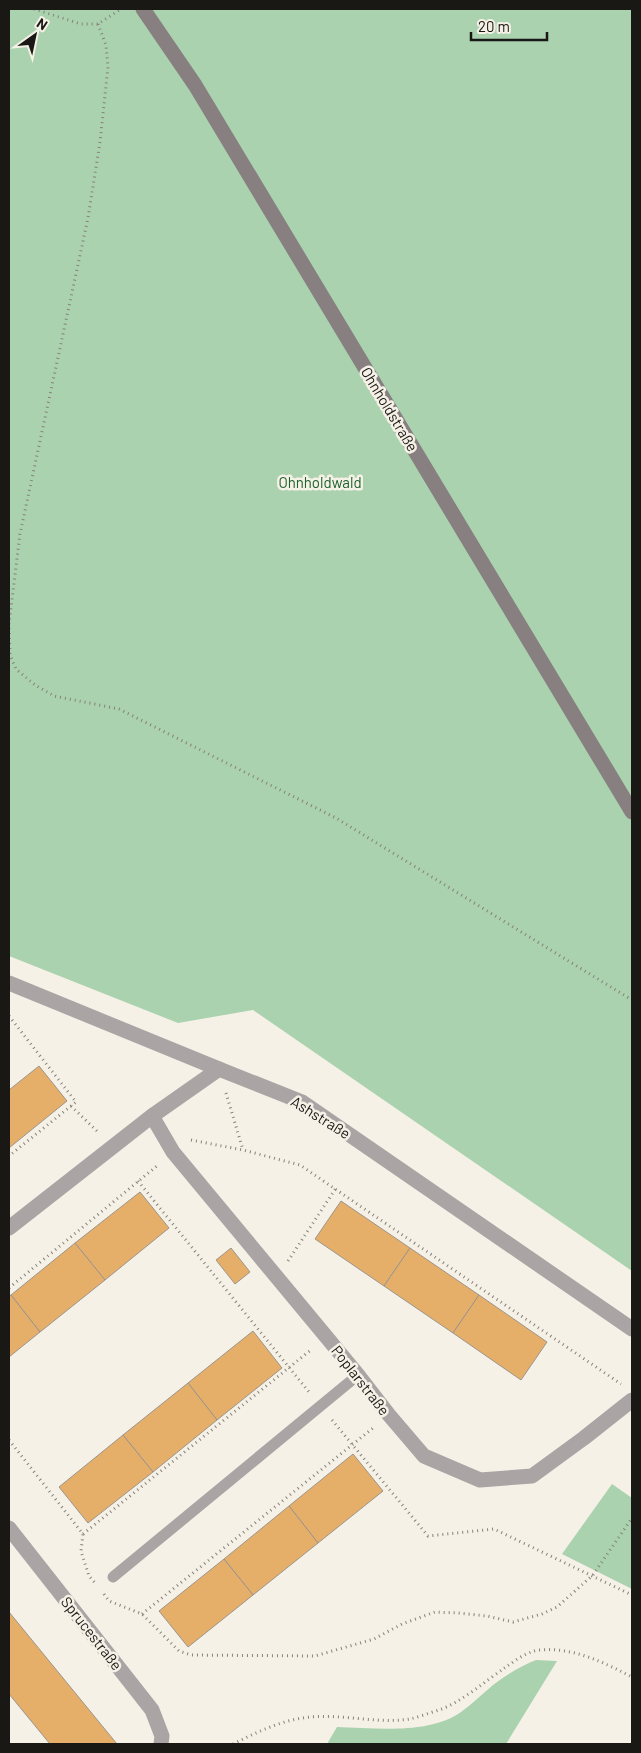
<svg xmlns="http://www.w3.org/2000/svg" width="641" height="1753" font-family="Barlow,sans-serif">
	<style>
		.green { fill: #aad2af }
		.building { fill: #e5af69; stroke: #9c958d }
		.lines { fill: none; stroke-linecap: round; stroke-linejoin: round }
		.path { stroke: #86827c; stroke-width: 3; stroke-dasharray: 1 4; stroke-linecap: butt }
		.service { stroke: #aaa4a5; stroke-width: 11 }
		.minor { stroke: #aaa4a5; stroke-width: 15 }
		.secondary { stroke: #877f80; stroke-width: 15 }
		.labels { text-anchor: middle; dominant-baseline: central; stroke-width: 5; stroke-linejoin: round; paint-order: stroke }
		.street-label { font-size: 15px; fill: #1a1815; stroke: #f6f1e7 }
		.park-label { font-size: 15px; fill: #1b622c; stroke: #f6f1e7 }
	</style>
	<rect width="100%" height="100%" fill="#f6f1e7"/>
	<g class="green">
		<path d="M9,9h623v1262l-379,-261 -75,13 -169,-67z"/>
		<path d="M612,1484l20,14v91l-70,-35z"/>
		<path d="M536,1660l21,1 -51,83h-179l10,-17c38,1 91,8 124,-15 11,-8 21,-18 32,-27 13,-10 28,-19 43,-25z"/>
	</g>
	<g class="building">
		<path d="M39,1066l28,35 -58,47v-58z"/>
		<path d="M140,1192l29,36 -64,52 -30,-37z"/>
		<path d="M341,1201l69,47 -26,38 -69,-47z"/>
		<path d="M75,1243l30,37 -65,52 -29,-37z"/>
		<path d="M231,1248l19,24 -15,12 -19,-24z"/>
		<path d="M410,1248l69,47 -26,38 -69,-47z"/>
		<path d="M11,1295l29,37 -31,25v-61z"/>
		<path d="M479,1295l68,47 -26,38 -68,-47z"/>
		<path d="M253,1331l29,37 -65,52 -29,-37z"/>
		<path d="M188,1383l29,37 -64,52 -30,-37z"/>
		<path d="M123,1435l30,37 -65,51 -29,-36z"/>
		<path d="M353,1454l30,37 -65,52 -29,-37z"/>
		<path d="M289,1506l29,37 -65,52 -29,-36z"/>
		<path d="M224,1559l29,36 -65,52 -29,-36z"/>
		<path d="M9,1612l108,132h-67l-41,-50z"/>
	</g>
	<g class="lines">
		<g class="path">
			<path d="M34,9l47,15h17l23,-15"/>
			<path d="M98,24l8,21 2,22 -8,75 -12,76 -68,316 -11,90 1,31 6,14 19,16 19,11 65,13 217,109 296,182"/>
			<path d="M9,1016l67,86 -67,54"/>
			<path d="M226,1093l17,57"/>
			<path d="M71,1106l28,27"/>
			<path d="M191,1140l52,10 57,15 321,219"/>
			<path d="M138,1181l171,211"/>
			<path d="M288,1261l48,-73"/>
			<path d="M9,1288l149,-123"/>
			<path d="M332,1420l96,116 66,-7 138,66"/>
			<path d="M9,1440l74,94 -2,17 8,25 6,7"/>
			<path d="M83,1534l229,-185"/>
			<path d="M104,1594l5,7 33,13 37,37 12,4 124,1 59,-17 28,-15 33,-12 23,1 29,3 26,6 29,-8 15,-7 36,-32 39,-57"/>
			<path d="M142,1614l231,-186"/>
			<path d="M233,1744c24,-12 51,-25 78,-27 33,-3 66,7 99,2 9,-2 19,-6 29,-9 21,-7 48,-30 67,-43 10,-7 20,-15 33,-17 34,-3 64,12 93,27"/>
		</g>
		<path class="service" d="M113,1577l245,-202"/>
		<g class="minor">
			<path d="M9,983l210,86"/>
			<path d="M152,1116l21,36 185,223 31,40 35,41 56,24 52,-4 52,-38 48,-38"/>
			<path d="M9,1228l143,-112 67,-47 83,33 330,227"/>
			<path d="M9,1528l143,182 10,26 -1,8"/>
		</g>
		<path class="secondary" d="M143,9l52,76 437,727"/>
	</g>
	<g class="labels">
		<g class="street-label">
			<text transform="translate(390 409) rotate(59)">Ohnholdstraße</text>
			<text transform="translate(321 1117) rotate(32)">Ashstraße</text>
			<text transform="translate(361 1380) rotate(52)">Poplarstraße</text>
			<text transform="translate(92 1633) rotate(52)">Sprucestraße</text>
		</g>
		<g class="park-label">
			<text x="320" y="482">Ohnholdwald</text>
		</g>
	</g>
	<rect width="641" height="1753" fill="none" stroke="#1a1815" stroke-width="20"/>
	<g transform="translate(35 35) rotate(33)" stroke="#f6f1e7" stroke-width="4" paint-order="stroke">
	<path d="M0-4L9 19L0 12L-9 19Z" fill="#1a1815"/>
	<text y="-8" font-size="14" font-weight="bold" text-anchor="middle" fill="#1a1815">N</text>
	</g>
	<path d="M471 32v8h76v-8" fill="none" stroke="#1a1815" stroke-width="2.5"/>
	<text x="478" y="32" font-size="15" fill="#1a1815" stroke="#f6f1e7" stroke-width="4" paint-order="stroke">20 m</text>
</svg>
